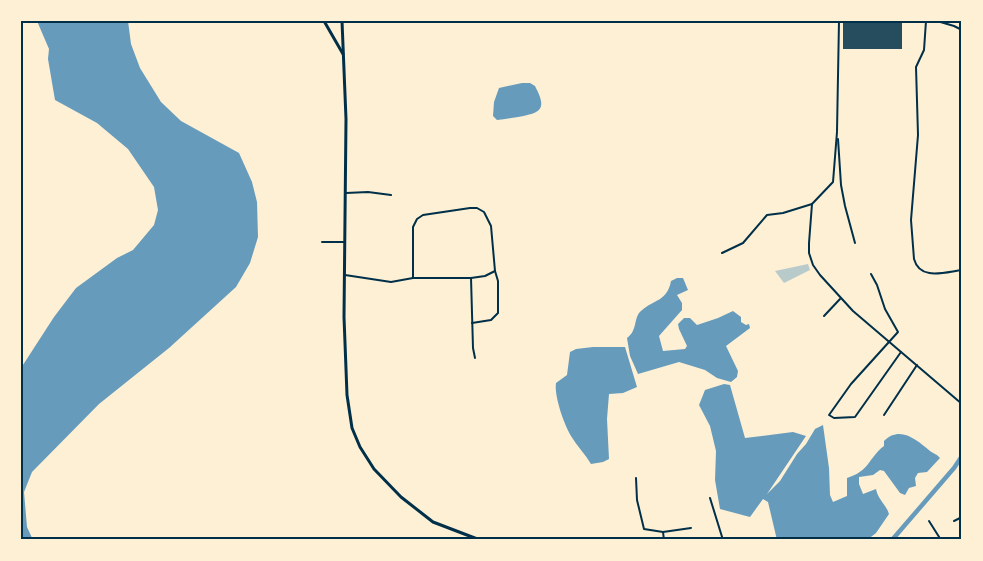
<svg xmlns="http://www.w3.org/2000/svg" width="983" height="561" font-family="Overpass,sans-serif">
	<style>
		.green { fill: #b9caca }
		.water { fill: #669bbc }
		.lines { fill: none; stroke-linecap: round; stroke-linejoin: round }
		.canal { stroke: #669bbc; stroke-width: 4.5 }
		.building { fill: #264d5e }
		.minor { stroke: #003049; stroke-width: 2 }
		.trunk { stroke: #003049; stroke-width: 3 }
		.neatline { fill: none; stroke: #003049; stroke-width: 2 }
	</style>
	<rect width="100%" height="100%" fill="#fdf0d5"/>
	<path class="green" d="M808,264l2,6 -26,13 -9,-12z"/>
	<g class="water">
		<path d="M37,21h91l3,23 9,24 21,34 20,19 58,32 13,29 5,20 1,35 -8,26 -14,24 -67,61 -70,56 -67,68 -8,20 3,35 6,13h-12v-172l33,-51 22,-29 41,-30 16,-8 21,-25 4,-15 -4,-23 -26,-38 -31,-26 -42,-23 -7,-41 1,-10z"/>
		<path d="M522,83h8l5,3c12,23 7,27 -17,31 -7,1 -14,2 -21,3l-4,-4 1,-14 5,-14z"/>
		<path d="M677,278h6l5,12 -11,5 5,8v7l-23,26 4,15 22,-2 2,-3 -8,-17 -1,-5 6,-6h6l7,7 21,-7 15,-7 8,6v5l5,3 3,-1 1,4 -24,18 12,25 -1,6 -6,5 -14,-4 -12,-8 -26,-8 -41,12 -8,-18 -3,-18c11,-8 6,-20 14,-27 13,-12 26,-9 30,-30z"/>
		<path d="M593,347h32l12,40 -14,6 -14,1 -2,25 2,40 -6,3 -12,2c-6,-10 -14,-18 -20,-28 -7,-12 -17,-40 -15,-53l11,-8 3,-23 6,-3z"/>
		<path d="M724,384l6,1 15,53 48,-6 13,4 -39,58 13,-13 17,-27 9,-10 9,-15 8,-4 6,43 1,27 3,7 14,-6v-18c23,-7 22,-21 37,-32v-5c16,-16 33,-1 46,10 4,3 7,3 10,7l-13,14 -9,1 -3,5 1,8 -7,2 -4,7 -5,-2 -16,-22 -4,-1 -7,5 -14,2v7l4,10 13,-5c2,11 10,15 13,25l-13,19 -9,7h-90l-9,-38 -5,-3 -13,18 -30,-8 -5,-29 1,-29 -6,-25 -11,-21 6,-15z"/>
	</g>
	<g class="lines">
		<path class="canal" d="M892,540l62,-72 8,-12"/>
	</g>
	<rect class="building" x="843" y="21" width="59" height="28"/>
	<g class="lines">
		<g class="minor">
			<path d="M926,21l-2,29 -8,17 2,68 -7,85 3,39c6,22 31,13 48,11"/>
			<path d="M937,21l17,5 8,4"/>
			<path d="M837,131l2,-110"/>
			<path d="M837,132l-4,50 -21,22 -3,39v10l4,12 7,10 33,36 109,93"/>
			<path d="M838,139l3,46 4,21 10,37"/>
			<path d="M346,193l22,-1 23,3"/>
			<path d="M322,242h22"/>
			<path d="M722,253l21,-10 24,-28 16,-2 29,-9"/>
			<path d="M871,274l6,11 8,24 13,23 -47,52 -22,31 5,3 21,-1 46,-65"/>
			<path d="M345,275l46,7 22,-4h58l14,-2 10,-5"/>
			<path d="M413,278v-51l4,-8 6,-4 47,-7h7l7,4 7,14 4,45 3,10v32l-7,7 -19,3"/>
			<path d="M471,278l2,70 2,10"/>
			<path d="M824,316l16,-17"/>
			<path d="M884,415l33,-50"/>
			<path d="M636,478l1,22 7,29 19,3 28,-4"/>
			<path d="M710,498l13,42"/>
			<path d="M929,521l12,19"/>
			<path d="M954,521l8,-4"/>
			<path d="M663,532l1,8"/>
			<path d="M947,540l3,-2 1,2"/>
		</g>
		<g class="trunk">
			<path d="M324,21l19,33"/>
			<path d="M342,21l4,98 -2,198 3,78 5,33 8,19 14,22 27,28 32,25 47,18"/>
		</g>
	</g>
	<rect width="983" height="561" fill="none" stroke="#fdf0d5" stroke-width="45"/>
	<rect x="22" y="22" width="938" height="516" class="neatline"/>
</svg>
